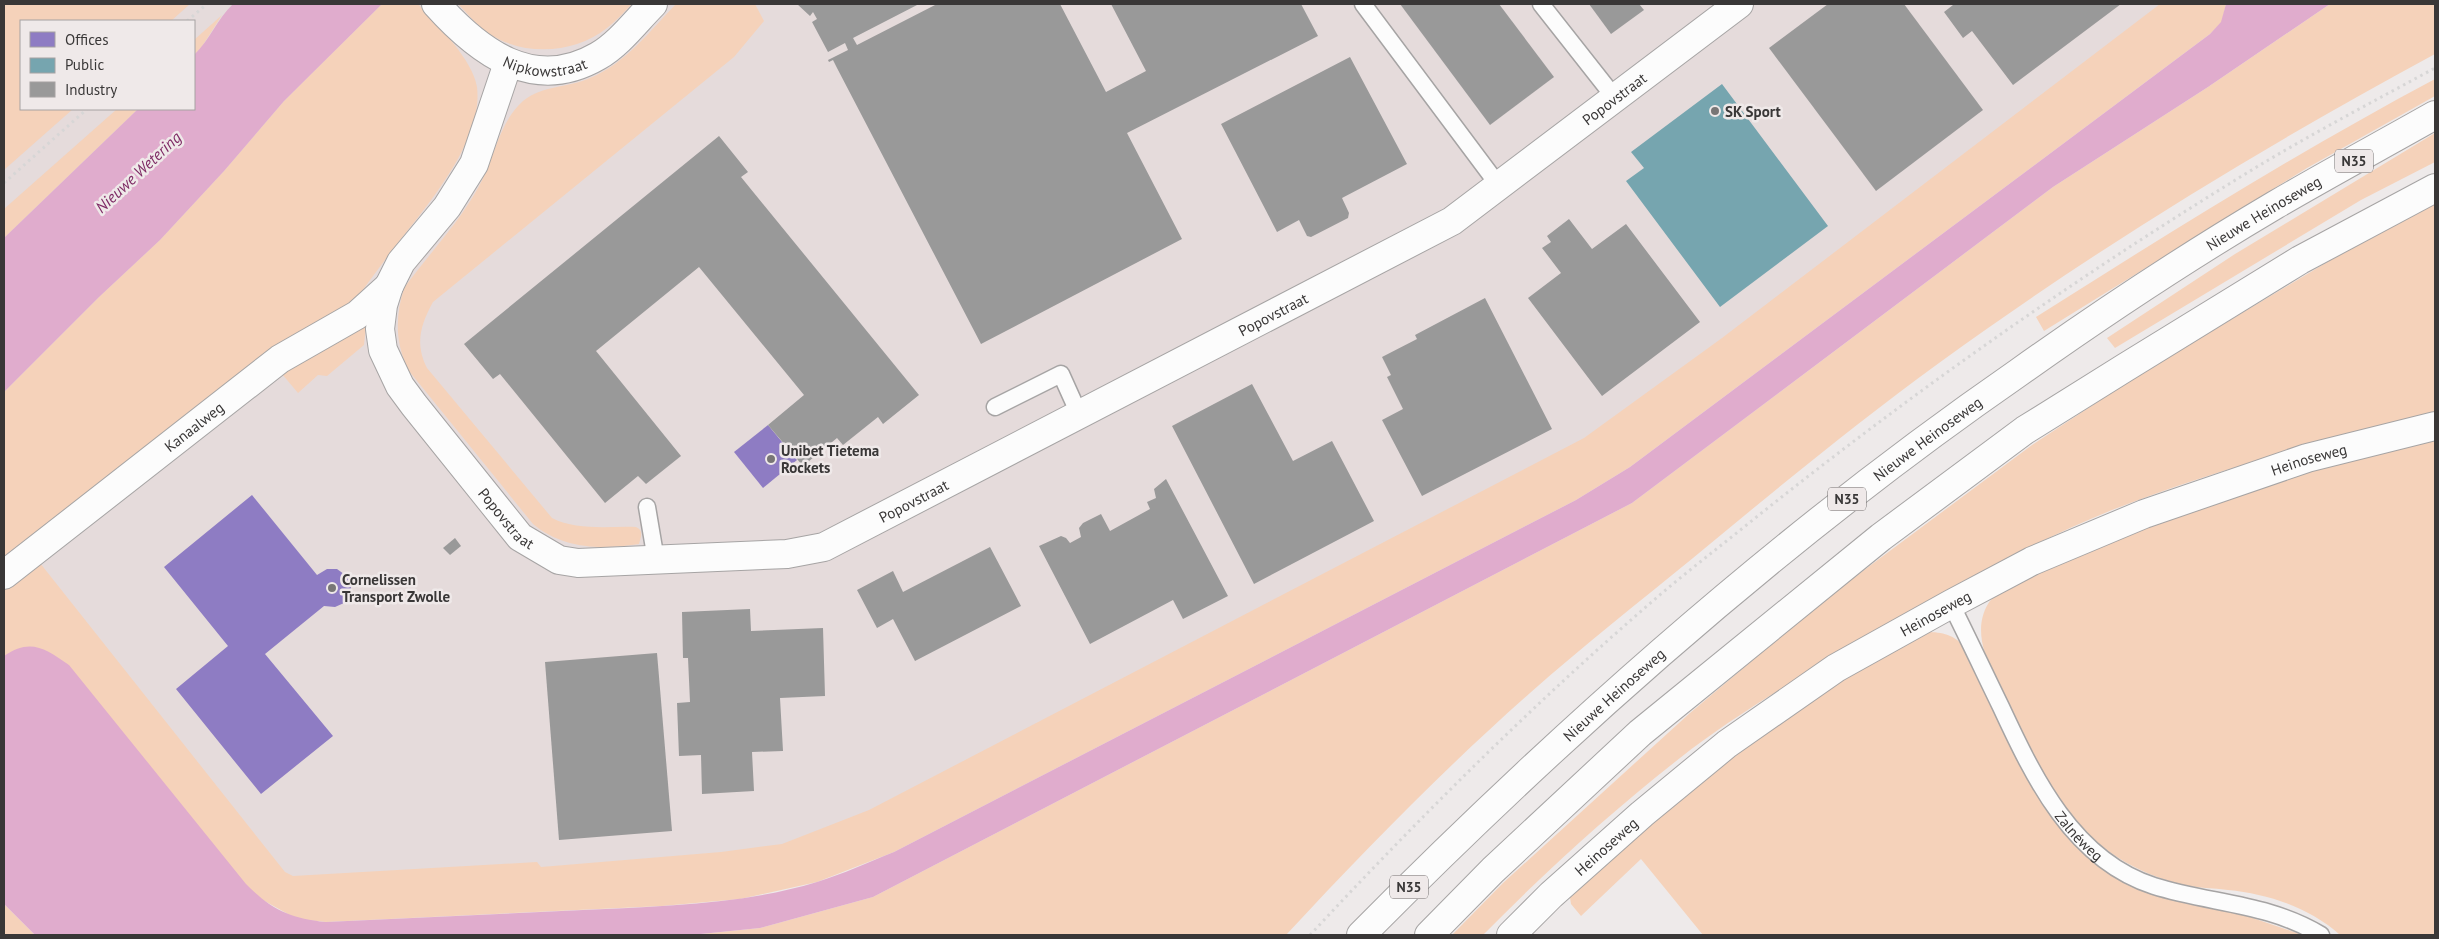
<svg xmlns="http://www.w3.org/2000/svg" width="2439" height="939" font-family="'PT Sans',sans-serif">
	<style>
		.built { fill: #e5dbdb; fill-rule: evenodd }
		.green { fill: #f5d2ba }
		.water { fill: #e0accd }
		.offices { fill: #8e7cc3 }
		.public { fill: #76a5af }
		.industry { fill: #999 }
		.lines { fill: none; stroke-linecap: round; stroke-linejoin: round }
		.lane-casing { stroke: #a6a4a4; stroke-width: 19 }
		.street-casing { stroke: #a6a4a4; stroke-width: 30 }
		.secondary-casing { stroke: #a6a4a4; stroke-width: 30 }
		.highway-casing { stroke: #a6a4a4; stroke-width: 30 }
		.path { stroke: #d7d6d6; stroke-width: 3; stroke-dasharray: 2.5 4; stroke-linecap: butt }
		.lane { stroke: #fcfcfc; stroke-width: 16 }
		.street { stroke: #fcfcfc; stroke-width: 28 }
		.secondary { stroke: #fcfcfc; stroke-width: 28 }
		.highway { stroke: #fcfcfc; stroke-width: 28 }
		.poi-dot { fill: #787676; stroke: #efe9e9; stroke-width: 2 }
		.labels { text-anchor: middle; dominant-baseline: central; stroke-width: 5; stroke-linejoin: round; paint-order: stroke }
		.shield { fill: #efe9e9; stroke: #706c6c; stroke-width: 1 }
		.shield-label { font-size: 14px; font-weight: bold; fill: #393737 }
		.street-label { font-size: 15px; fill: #393737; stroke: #efe9e9 }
		.poi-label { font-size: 15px; font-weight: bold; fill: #393737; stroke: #efe9e9; text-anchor: start }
		.water-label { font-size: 16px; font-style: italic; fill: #7e2b65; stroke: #efe9e9 }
	</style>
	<rect width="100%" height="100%" fill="#eeeaea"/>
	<path class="built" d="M4,4h2189l-713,513 -663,333 -533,44 -280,-360zM21,21h173v88h-173z"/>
	<g class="green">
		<path d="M4,4h186l-19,17h-150v88h52l-69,61z"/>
		<path d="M382,4h36c19,20 55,56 59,83 7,56 -55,124 -86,165 -14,18 -27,37 -41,55l-346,255v-170l95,-95 61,-57 64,-69 60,-70z"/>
		<path d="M458,4h174c-8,8 -16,17 -25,24 -33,26 -83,29 -119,5 -11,-7 -21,-20 -30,-29z"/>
		<path d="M676,4h79l9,17 -30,36 -301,245c-13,24 -18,42 -6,66l125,150c25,13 57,8 84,9 8,4 5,9 3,17 -38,6 -76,5 -106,-20l-124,-153c-14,-28 -14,-53 -5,-83 24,-33 54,-64 74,-100 16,-27 20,-65 45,-87 20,-16 45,-13 67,-23 35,-14 61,-48 86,-74z"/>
		<path d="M2160,4h66l-4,18 -12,12 -580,433 -54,33 -682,352 -77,30 -77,17 -78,7 -336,16 -29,-3 -38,-21 -255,-242v-71l277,-217 85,-43 -2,20 -37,31 -9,-1 -20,18 -16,-19 -242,189 245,309 8,4 244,-14 4,5 180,-15 61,-8 87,-34 715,-372 138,-100z"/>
		<path d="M2330,4h105v50c-172,93 -338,194 -496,309 -84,61 -165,128 -246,195 -55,45 -110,88 -163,135 -86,76 -166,158 -244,242h-595l69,-7 113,-31 759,-394 421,-316 155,-100z"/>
		<path d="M222,15l-21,33 -7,7v-15z"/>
		<path d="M2435,79v17l-128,72 -263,163 -8,-14c131,-83 262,-165 399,-238z"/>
		<path d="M117,109h21l-134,129v-29z"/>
		<path d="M2435,133v29l-74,38 -246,148 -8,-10 128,-84z"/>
		<path d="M2435,204v208c-109,28 -218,57 -323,98 -82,33 -160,77 -236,122 -65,39 -136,79 -196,126 -69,54 -135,114 -197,177h-31l51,-52 187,-170 138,-116 204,-152 108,-71 189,-113z"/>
		<path d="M2435,436v499h-95c-30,-27 -71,-41 -112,-45 -15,-2 -30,-2 -45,-5 -23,-6 -46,-15 -66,-28 -51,-33 -80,-90 -104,-143 -14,-31 -46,-75 -25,-110 13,-23 90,-50 117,-60 50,-20 101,-41 152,-59 56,-20 121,-33 178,-49z"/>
		<path d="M1920,632c18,0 29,0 42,12l88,170 109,81 82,19 62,21h-600l-62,-76 -60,57 -10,-12 -2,-13 157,-132 107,-75z"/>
		<path d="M4,904l31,31h-31z"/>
	</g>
	<g class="water">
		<path d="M233,4h149l-98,97 -60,70 -64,69 -61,57 -95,95v-154l134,-129h56v-54c16,-15 23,-36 39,-51z"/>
		<path d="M2226,4h104l-122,83 -155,100 -421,316 -759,394 -113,31 -69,7h-656l-31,-31v-248c26,-18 41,-8 65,9l177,219c26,26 44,34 80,38 86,-4 172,-8 257,-12 78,-4 158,-5 234,-28 26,-8 52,-20 77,-30l682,-352 54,-33 580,-433 11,-12z"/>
	</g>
	<g class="offices">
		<path d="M768,425l29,35 -34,28 -29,-36z"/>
		<path d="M252,495l65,80 10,-6h10l11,8 3,10 -2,9 -5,7 -9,4 -11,-1 -59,48 68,82 -72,58 -85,-105 52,-43 -64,-79z"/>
	</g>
	<path class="public" d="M1722,84l106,142 -108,81 -94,-126 18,-13 -13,-16z"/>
	<g class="industry">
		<path d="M797,4h122l-66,34 4,7 80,-41h123l46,88 40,-21 -35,-67h190l17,32 -191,97 55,106 -201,105 -144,-276 -4,-8 -4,2 -1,-2 20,-10 -3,-7 -17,9 -16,-30 5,-3 -4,-7 -3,4z"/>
		<path d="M1400,4h99l55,73 -64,48z"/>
		<path d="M1589,4h50l5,6 -33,24z"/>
		<path d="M1828,4h76l79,106 -107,81 -107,-143z"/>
		<path d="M1952,4h169l-108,81 -41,-54 -9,7 -19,-26 9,-7z"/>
		<path d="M1350,57l57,107 -65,34 7,15 -1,5 -37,19 -4,-1 -8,-16 -22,12 -56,-108z"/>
		<path d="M719,136l29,36 -7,5 178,218 -36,29 -5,-7 -35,28 -6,-7 -34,28 -35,-41 36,-30 -105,-128 -103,84 85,105 -35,28 -8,-8 -33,27 -105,-129 -7,5 -29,-35z"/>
		<path d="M1569,219l23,30 34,-25 74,98 -98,74 -74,-98 33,-25 -19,-25 9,-6 -4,-6z"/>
		<path d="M1485,298l67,131 -130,67 -40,-76 21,-11 -16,-32 4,-2 -9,-18 35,-18 -2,-4z"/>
		<path d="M1252,384l41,77 39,-20 42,80 -120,63 -82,-158z"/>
		<path d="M1166,479l62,117 -45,23 -10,-19 -83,44 -51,-98 22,-10 5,2 4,5 11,-6 -2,-9 4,-5 18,-9 9,17 40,-22 -3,-7 9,-4 -2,-9z"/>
		<path d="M455,538l6,8 -11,9 -7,-7z"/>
		<path d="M990,547l31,59 -106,55 -22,-42 -16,9 -20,-38 36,-19 10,21z"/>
		<path d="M750,609l1,22 72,-3 2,68 -45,2 3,53 -31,1 2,39 -52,3 -1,-39 -22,1 -2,-53 13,-1 -2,-44h-5l-1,-46z"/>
		<path d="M657,653l15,178 -113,9 -14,-178z"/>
	</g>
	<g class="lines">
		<defs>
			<g id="lane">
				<path d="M1363,4l136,182"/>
				<path d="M1541,4l74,94"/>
				<path d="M995,407l66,-33 18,40"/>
				<path d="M647,507l9,53"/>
				<path id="s1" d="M1951,604c17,34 33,68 50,103 33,71 72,153 153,179 58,18 114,17 167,49"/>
			</g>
			<g id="street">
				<path id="s2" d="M508,63l-34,101 -27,43 -46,55 -12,24 -6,19 -3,24 3,21 17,36 14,19 106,132 39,23 19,3 209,-9 37,-7 628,-326 287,-217"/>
				<path id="s3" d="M4,575l276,-216 77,-44 32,-29"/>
				<path id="s4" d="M1511,935l40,-40 91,-81 85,-70 109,-76 115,-64 81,-43 112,-47 163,-56 128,-32"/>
			</g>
			<g id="secondary">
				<path id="s5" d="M436,4c42,47 97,90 162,52 21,-12 38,-35 55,-52"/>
			</g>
			<g id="highway">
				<path id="s6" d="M1361,935c203,-205 420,-398 657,-562 83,-59 169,-116 257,-168 53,-31 107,-60 160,-90"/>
				<path d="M1429,935l64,-65 147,-137 241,-196 144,-107 101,-63 174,-107 135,-72"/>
			</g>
		</defs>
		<use href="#lane" class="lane-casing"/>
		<use href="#street" class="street-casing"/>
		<use href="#secondary" class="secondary-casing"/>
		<use href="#highway" class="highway-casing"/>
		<g class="path">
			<path d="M187,21l20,-17"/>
			<path d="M4,183l83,-74"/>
			<path d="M1310,935c109,-117 223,-231 344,-335 31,-27 63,-51 95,-77 162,-130 333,-250 511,-358 57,-34 116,-65 175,-97"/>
		</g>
		<use href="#lane" class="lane"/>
		<use href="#street" class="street"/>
		<use href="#secondary" class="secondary"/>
		<use href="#highway" class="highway"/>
	</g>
	<g class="poi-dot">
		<circle cx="1715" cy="111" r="5"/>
		<circle cx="771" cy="459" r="5"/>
		<circle cx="332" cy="588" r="5"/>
	</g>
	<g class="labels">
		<g class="shield">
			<rect x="2335" y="149.5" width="38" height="23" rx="4"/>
			<rect x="1828" y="487.5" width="38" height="23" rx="4"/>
			<rect x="1390" y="875.5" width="38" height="23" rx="4"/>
		</g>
		<g class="shield-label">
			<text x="2354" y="161">N35</text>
			<text x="1847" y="499">N35</text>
			<text x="1409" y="887">N35</text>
		</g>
		<g class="street-label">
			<text stroke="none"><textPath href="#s5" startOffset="131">Nipkowstraat</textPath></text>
			<text stroke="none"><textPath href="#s2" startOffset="1776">Popovstraat</textPath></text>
			<text stroke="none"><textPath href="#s6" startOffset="1159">Nieuwe Heinoseweg</textPath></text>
			<text stroke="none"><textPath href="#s2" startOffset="1371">Popovstraat</textPath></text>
			<text stroke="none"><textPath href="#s3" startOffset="241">Kanaalweg</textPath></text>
			<text stroke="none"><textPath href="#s6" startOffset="754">Nieuwe Heinoseweg</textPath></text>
			<text stroke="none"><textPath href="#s4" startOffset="940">Heinoseweg</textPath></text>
			<text stroke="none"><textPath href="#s2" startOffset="966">Popovstraat</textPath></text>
			<text stroke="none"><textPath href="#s2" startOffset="531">Popovstraat</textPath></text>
			<text stroke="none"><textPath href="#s4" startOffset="535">Heinoseweg</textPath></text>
			<text stroke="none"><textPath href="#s6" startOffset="349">Nieuwe Heinoseweg</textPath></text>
			<text stroke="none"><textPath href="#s1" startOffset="266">Zalnéweg</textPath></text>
			<text stroke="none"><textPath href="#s4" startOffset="130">Heinoseweg</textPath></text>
		</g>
		<g class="poi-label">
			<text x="1725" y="111">SK Sport</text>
			<text x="781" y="450">Unibet Tietema<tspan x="781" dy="17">Rockets</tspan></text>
			<text x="342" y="579">Cornelissen<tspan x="342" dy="17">Transport Zwolle</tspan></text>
		</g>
		<g class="water-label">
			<text transform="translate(138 172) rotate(-43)">Nieuwe Wetering</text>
		</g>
	</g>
	<rect width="2439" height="939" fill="none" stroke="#393737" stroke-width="10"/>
	<rect x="20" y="20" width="175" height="90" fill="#efe9e9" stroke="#a6a2a2"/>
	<rect x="30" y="32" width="25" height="15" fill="#8e7cc3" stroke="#a6a2a2"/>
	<text x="65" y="45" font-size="15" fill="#393737">Offices</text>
	<rect x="30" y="58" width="25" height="15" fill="#76a5af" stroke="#a6a2a2"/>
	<text x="65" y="70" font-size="15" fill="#393737">Public</text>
	<rect x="30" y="82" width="25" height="15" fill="#999999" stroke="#a6a2a2"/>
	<text x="65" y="95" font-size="15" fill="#393737">Industry</text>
</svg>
